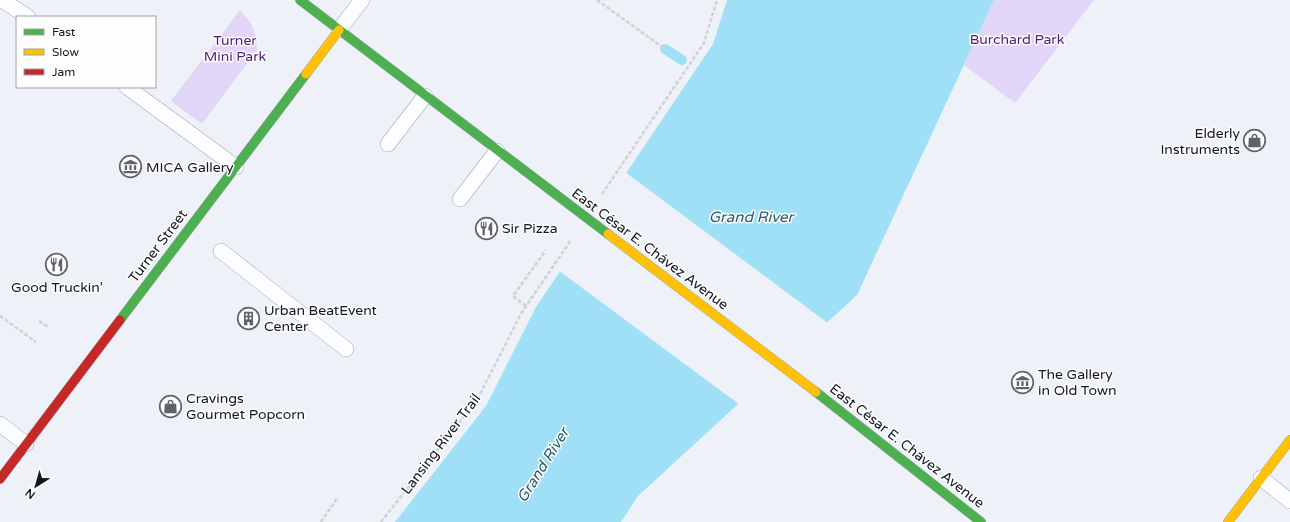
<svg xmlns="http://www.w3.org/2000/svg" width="1290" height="522" font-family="'Varela Round',sans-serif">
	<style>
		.green { fill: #e1d6f7 }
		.water { fill: #a0e0f6 }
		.pier { fill: #eef1f8 }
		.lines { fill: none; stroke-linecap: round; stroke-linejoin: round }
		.stream { stroke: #a0e0f6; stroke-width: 10 }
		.lane-casing { stroke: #a4a7ae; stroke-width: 16 }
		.fast-casing { stroke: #a4a7ae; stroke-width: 10 }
		.slow-casing { stroke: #a4a7ae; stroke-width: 10 }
		.jam-casing { stroke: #a4a7ae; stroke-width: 10 }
		.path { stroke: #d1d2d4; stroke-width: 2.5; stroke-dasharray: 4 2; stroke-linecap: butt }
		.lane { stroke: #fcfdfe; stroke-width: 15 }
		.fast { stroke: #4caf50; stroke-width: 9 }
		.slow { stroke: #ffc107; stroke-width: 9 }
		.jam { stroke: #c62828; stroke-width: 9 }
		.labels { text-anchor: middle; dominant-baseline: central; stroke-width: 3; stroke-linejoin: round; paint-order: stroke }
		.park-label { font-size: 14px; fill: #4f1c7a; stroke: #fdfdfd }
		.poi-label { font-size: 14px; fill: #13171e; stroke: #fdfdfd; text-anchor: start }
		.street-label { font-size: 14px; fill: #13171e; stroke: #fdfdfd }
		.water-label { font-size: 15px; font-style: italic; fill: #275a6a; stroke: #fdfdfd }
	</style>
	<rect width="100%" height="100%" fill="#eef1f8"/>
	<g class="green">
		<path d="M994,0h100l-79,103 -51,-38z"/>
		<path d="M240,10c13,15 16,20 17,40l-55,74 -31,-23z"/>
	</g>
	<path class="water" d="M727,0h267l-137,295 -219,201 -17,26h-226l91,-116 50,-99 177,-263z"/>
	<path class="pier" d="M625,172l204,152 -89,81 -182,-135z"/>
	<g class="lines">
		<path class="stream" d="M665,49l17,11"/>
		<defs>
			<g id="lane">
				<path d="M2,0l26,17"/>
				<path d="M339,30l23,-30"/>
				<path d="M127,87l109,80"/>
				<path d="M388,144l37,-48"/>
				<path d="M460,199l37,-48"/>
				<path d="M221,251l125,98"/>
				<path d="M0,424l26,20"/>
				<path d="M1261,478l29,23"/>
			</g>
			<g id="fast">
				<path d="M300,0l308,234"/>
				<path d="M120,320l186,-246"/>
				<path d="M816,392l165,130"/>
			</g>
			<g id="slow">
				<path d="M306,74l33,-44"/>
				<path d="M608,234l208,158"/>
				<path d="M1228,522l62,-82"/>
			</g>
			<path id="jam" d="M0,479l120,-159"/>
		</defs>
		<use href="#lane" class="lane-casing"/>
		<use href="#fast" class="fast-casing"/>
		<use href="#slow" class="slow-casing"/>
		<use href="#jam" class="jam-casing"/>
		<g class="path">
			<path d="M597,0l68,49"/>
			<path d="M602,194l102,-151 13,-43"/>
			<path d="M526,306l-13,-10 33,-46"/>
			<path d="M0,316l36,26"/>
			<path d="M39,321l9,6"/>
			<path d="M321,522l17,-25"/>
			<path d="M381,522l96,-122 45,-88 49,-72"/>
		</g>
		<use href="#lane" class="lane"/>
		<use href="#fast" class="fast"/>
		<use href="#slow" class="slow"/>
		<use href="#jam" class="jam"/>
	</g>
	<defs>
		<symbol id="shop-ring" viewBox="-11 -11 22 22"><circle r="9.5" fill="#fdfdfd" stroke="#60636a" stroke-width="1.5"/><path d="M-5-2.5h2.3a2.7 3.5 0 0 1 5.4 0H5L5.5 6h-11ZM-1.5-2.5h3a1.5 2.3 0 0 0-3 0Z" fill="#60636a"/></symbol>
		<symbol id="museum-ring" viewBox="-11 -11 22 22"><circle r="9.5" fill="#fdfdfd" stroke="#60636a" stroke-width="1.5"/><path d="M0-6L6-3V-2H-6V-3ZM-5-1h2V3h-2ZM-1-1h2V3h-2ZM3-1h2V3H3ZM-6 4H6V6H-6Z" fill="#60636a"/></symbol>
		<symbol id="restaurant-ring" viewBox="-11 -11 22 22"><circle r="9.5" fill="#fdfdfd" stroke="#60636a" stroke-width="1.5"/><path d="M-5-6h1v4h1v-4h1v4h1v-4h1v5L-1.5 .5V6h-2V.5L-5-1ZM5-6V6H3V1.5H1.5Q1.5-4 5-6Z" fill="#60636a"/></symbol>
		<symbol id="building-ring" viewBox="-11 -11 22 22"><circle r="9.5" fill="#fdfdfd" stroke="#60636a" stroke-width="1.5"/><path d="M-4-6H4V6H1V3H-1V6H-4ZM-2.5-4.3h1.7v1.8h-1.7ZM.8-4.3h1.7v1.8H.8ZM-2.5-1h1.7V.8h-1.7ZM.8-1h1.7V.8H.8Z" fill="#60636a"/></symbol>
	</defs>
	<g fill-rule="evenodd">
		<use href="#shop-ring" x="1242" y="128" width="25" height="25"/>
		<use href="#museum-ring" x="118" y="154" width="25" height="25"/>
		<use href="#restaurant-ring" x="474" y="216" width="25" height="25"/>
		<use href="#restaurant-ring" x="44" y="252" width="25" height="25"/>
		<use href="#building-ring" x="236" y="306" width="25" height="25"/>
		<use href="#museum-ring" x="1010" y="370" width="25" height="25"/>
		<use href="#shop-ring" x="158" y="394" width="25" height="25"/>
	</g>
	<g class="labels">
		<g class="park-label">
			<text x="1017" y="39">Burchard Park</text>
			<text x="235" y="40">Turner<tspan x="235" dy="16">Mini Park</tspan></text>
		</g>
		<g class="poi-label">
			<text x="1240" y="133" text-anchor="end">Elderly<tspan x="1240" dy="16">Instruments</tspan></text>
			<text x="146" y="167">MICA Gallery</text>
			<text x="502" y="228">Sir Pizza</text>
			<text x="57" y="287" text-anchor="middle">Good Truckin’</text>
			<text x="264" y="310">Urban BeatEvent<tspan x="264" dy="16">Center</tspan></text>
			<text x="1038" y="374">The Gallery<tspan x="1038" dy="16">in Old Town</tspan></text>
			<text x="186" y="398">Cravings<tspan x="186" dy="16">Gourmet Popcorn</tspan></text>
		</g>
		<g class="street-label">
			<text transform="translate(158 246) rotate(-53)">Turner Street</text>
			<text transform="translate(650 249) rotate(37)">East César E. Chávez Avenue</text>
			<text transform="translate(441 444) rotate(-53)">Lansing River Trail</text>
			<text transform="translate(907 446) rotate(38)">East César E. Chávez Avenue</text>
		</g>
		<g class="water-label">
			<text x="751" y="217">Grand River</text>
			<text transform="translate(543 465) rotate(-58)">Grand River</text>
		</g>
	</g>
	<rect x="16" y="16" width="140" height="72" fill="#fdfdfd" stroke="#9fa1a4"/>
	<rect x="24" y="29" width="20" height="6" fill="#4caf50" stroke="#9fa1a4"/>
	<text x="52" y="36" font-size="12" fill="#13171e">Fast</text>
	<rect x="24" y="49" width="20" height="6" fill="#ffc107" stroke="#9fa1a4"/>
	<text x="52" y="56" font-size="12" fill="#13171e">Slow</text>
	<rect x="24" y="69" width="20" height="6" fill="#c62828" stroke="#9fa1a4"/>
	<text x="52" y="76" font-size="12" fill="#13171e">Jam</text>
	<g transform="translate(36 486) rotate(217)" stroke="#fdfdfd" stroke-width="3" paint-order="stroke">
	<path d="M0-3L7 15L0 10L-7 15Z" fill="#13171e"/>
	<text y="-6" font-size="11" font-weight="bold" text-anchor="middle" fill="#13171e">N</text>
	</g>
</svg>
